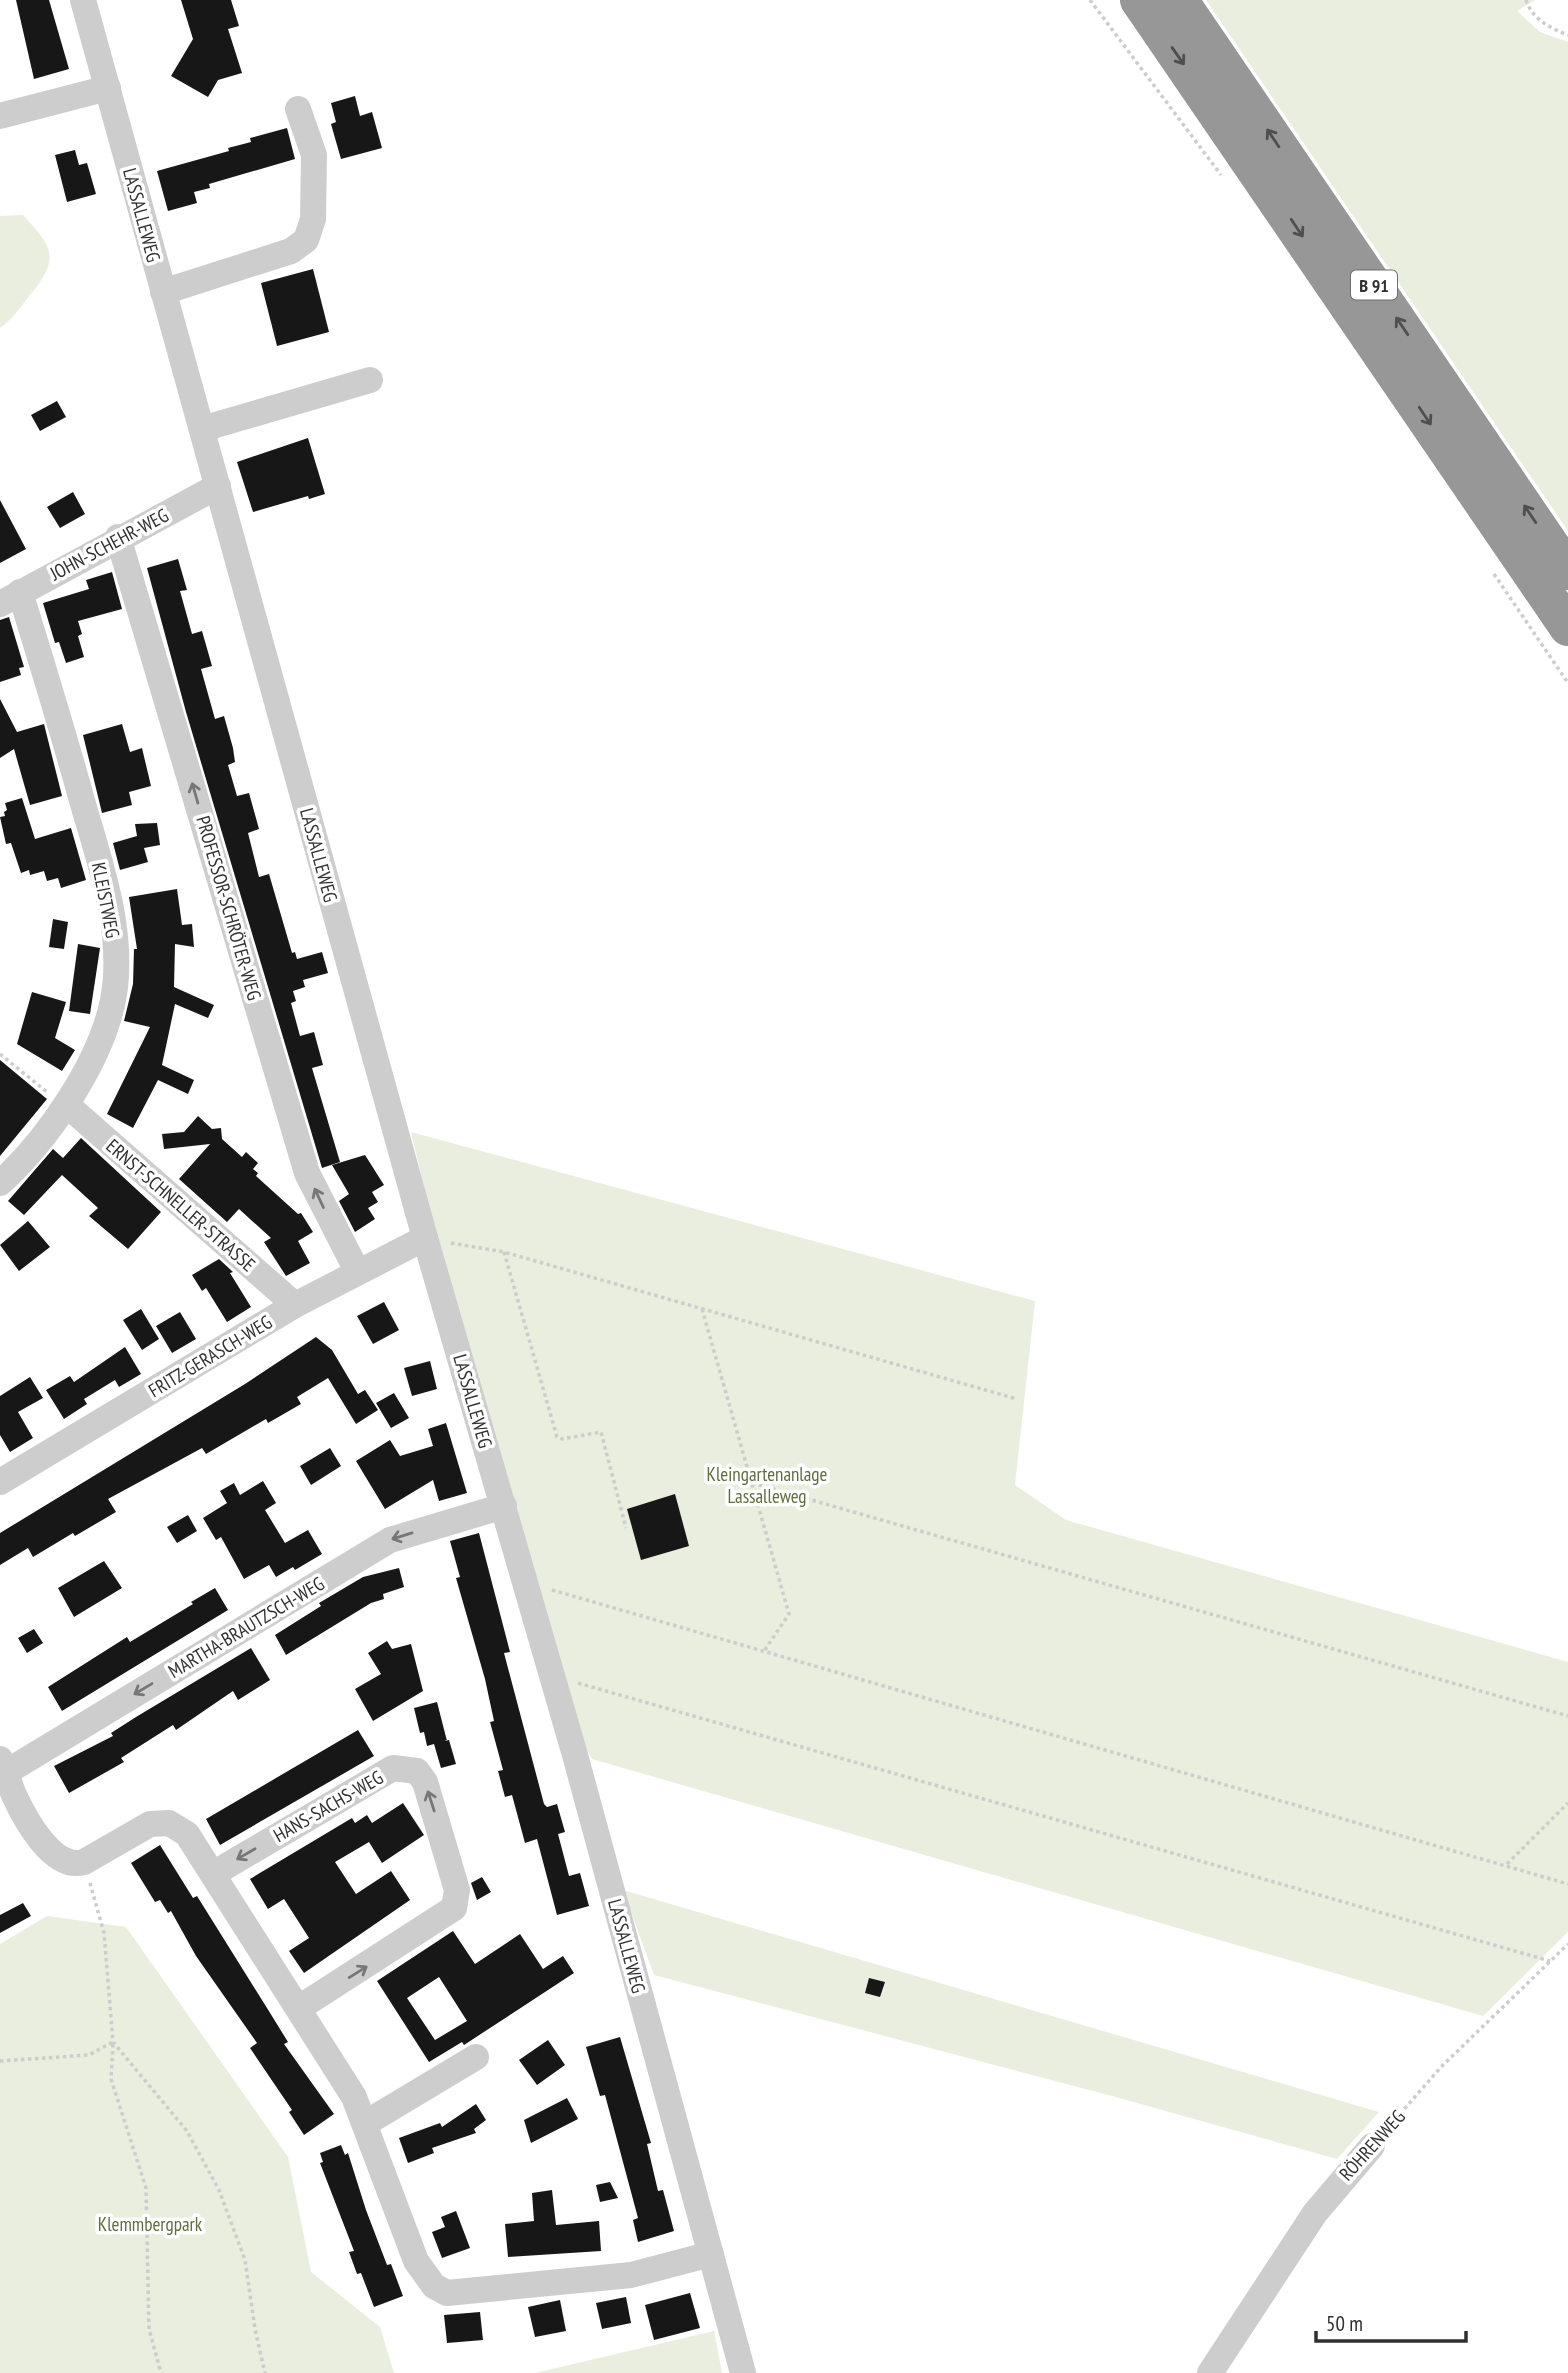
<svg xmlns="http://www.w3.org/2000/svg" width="1568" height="2373" font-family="'PT Sans Narrow',sans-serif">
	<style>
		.green { fill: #e9eede }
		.building { fill: #171717; fill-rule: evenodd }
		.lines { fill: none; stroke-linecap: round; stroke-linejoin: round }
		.path { stroke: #cdcdcd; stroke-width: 3.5; stroke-dasharray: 3.5 3.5; stroke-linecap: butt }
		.minor { stroke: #cdcdcd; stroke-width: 26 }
		.highway { stroke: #979797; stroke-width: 38 }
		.oneway { stroke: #4f4f4f }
		.oneway2 { stroke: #777 }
		.labels { text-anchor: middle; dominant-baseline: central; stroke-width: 7; stroke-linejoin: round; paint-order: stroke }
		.shield { fill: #fff; stroke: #6e6e6e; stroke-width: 2 }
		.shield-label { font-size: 18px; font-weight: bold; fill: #303030 }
		.street-label { font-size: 19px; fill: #303030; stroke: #fff }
		.park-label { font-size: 19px; fill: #5c6e3b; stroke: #fff }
	</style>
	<rect width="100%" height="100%" fill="#fff"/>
	<g class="green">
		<path d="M1206,0h329l-18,11 23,21 28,10v489z"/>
		<path d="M23,215c31,34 37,43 7,80 -9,11 -18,25 -30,33v-112z"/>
		<path d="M411,1132l624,169 -20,184 51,35 502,142v270l-85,84 -891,-257 -8,-14 -148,-509z"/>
		<path d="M623,1890l756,222 -42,47 -225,-63 -458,-121z"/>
		<path d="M47,1916l79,11 162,230 23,115 69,55 14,46h-394v-429z"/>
		<path d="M714,2331l8,42h-187z"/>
	</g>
	<g class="building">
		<path d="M16,0h33l20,69 -35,10z"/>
		<path d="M181,0h50l8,26 -11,3 14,44 -24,7 -10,17 -37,-21 22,-37z"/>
		<path d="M355,96l5,20 12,-4 10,36 -41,11 -10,-35 5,-2 -5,-19z"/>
		<path d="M287,128l8,31 -86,25 1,4 -16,4 3,11 -29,8 -11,-40 72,-20 -1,-3 23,-6 -1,-4z"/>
		<path d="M75,150l4,15 8,-2 9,31 -29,8 -12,-47z"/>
		<path d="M313,269l16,63 -52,14 -16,-63z"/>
		<path d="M57,401l9,16 -26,14 -9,-16z"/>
		<path d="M308,438l17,56 -16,5 -1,-3 -55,16 -16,-50z"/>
		<path d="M73,492l12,22 -25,14 -13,-21z"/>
		<path d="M0,500l26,49 -26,14z"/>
		<path d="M178,559l9,31 -7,1 12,43 10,-3 10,35 -11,3 14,50 9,-3 9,32 2,14 -7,3 9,31 12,-3 10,36 -11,4 11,44 10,-3 23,79 3,-1 2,7 25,-7 6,21 -25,7 2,7 -12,4 3,10 -5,2 9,33 14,-4 9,33 -11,3 28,94 -18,6 -136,-456 -39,-144z"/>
		<path d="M112,572l10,37 -44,12 4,13 -4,2 6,21 -18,6 -7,-21 -4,1 -12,-40 46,-14 -3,-9z"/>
		<path d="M9,617l15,50 -5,1 2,7 -21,7v-62z"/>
		<path d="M0,699l17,33 27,-8 18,72 -32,9 -16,-56 -14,9z"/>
		<path d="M122,724l8,28 12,-4 9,38 -22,6 3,13 -30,8 -19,-78z"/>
		<path d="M22,798l13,41 36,-11 15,52 -25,8 -3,-10 -11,3 -3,-10 -14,4 -1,-5 -8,3 -10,-30 -5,1 -6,-27 5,-1 -1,-4 3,-2 -2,-7z"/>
		<path d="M157,823l3,22 -16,3 4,14 -28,8 -7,-27 24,-7 -2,-12z"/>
		<path d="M177,889l5,36 10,-1 2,23 -19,-3 -1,43 40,18 -6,13 -33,-14 -13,61 32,15 -6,14 -30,-14 -25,48 -26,-14 43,-87 -26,-6 9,-37 1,-35h3l-8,-52z"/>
		<path d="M53,919l15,3 -4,27 -15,-2z"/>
		<path d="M78,944l22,4 -10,66 -21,-3z"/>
		<path d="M32,992l34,10 -11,36 20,12 -13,21 -45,-27z"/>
		<path d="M0,1060l47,39 -47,57z"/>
		<path d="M198,1116l14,13 9,-1 1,11 20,18 4,-5 12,11 -5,6 5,4 -2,3 42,38 3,-1 12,19 -15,9 12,22 -24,13 -22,-34 7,-4 -32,-29 -12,13 -48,-43 31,-35 -46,5 -2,-15 22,-2z"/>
		<path d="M81,1138l80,74 -33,37 -39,-33 9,-8 -36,-33 -38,40 -16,-14 45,-52 10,9z"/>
		<path d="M365,1155l19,30 -12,7 6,10 -10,6 7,11 -20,13 -16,-31 10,-7 -17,-29z"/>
		<path d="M28,1221l22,26 -31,24 -19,-26z"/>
		<path d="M219,1259l14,13 -3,1 21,34 -24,15 -21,-34 -4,3 -10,-16z"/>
		<path d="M384,1302l15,28 -26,14 -16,-28z"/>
		<path d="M141,1309l18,30 -17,11 -19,-30z"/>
		<path d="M180,1312l16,27 -24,14 -16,-27z"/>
		<path d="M316,1337l16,13 26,44 7,-4 13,20 -22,14 -28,-46 -31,19 4,7 -33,19 -2,-4 -60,35 -4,-6 -94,51 8,13 -41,24 -2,-3 -40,24 -5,-9 -28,17v-32l245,-149z"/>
		<path d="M125,1347l16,27 -22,13 -4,-7 -31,19 3,5 -23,15 -18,-29 24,-14 4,6z"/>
		<path d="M430,1361l7,28 -25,7 -8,-28z"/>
		<path d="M30,1377l13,21 -25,14 15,26 -23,14 -10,-17v-39z"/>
		<path d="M394,1393l15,25 -18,10 -15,-25z"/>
		<path d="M446,1423l21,70 -28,8 -6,-21 -48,29 -29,-48 34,-21 10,16 33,-10 -5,-17z"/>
		<path d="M330,1448l11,18 -30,19 -11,-19z"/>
		<path d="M263,1481l13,22 -11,7 20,33 23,-13 14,24 -27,16 -2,-3 -17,10 -7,-12 -25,14 -23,-42 -5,3 -13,-22 24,-15 -7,-12 14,-8 6,12z"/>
		<path d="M675,1494l14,52 -48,14 -14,-51z"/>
		<path d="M188,1515l9,16 -20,12 -10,-16z"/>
		<path d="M479,1533l31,119 -6,1 40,151 3,3 10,-3 8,28 -7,2 11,42 11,-3 9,33 -32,9 -20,-76 -12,4 -13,-48 -7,2 -7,-26 5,-1 -13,-48 4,-1 -9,-42 -29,-101 4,-1 -10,-36z"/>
		<path d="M104,1561l18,27 -48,29 -16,-29z"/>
		<path d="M399,1568l5,19 -21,7 1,5 -13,4 -85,52 -11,-20 46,-29 -2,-3 44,-26z"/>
		<path d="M215,1588l13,22 -166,101 -14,-24 79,-50 3,5 63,-38 -2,-2z"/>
		<path d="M34,1629l9,14 -16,10 -9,-15z"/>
		<path d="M387,1641l5,8 19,-5 12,47 -50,30 -18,-32 26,-15 -13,-21z"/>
		<path d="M251,1648l19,32 -32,20 -5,-9 -57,39 -3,-5 -52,33 3,4 -55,31 -15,-27 59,-30 -2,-3 25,-16z"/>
		<path d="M437,1702l10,39h-3l5,-1 7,24 -15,4 -7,-24 -7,2 -3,-14 -4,1 -6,-25z"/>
		<path d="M358,1730l16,26 -154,89 -14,-26z"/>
		<path d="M403,1803l21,32 -42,28 -13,-21 -34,20 21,32 35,-23 19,29 -106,73 -15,-22 20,-13 -25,-39 -16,10 -18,-30 102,-61 3,5 12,-8 5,8z"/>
		<path d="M160,1845l33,53 4,-2 70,112 21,34 -4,2 50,70 -30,21 -15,-23 3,-2 -42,-62 7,-5 -61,-87 -25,-45 -3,2 -8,-13 -5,2 -24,-39z"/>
		<path d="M482,1877l9,15 -14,8 -6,-17z"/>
		<path d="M23,1903l8,13 -31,17v-18z"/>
		<path d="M453,1931l22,33 45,-30 23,35 20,-13 11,17 -110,72 -2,-3 -33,20 -52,-81zM439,1977l28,44 -32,19 -28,-42z"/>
		<path d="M869,1978l16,4 -5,15 -15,-4z"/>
		<path d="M620,2037l31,106 -4,1 11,47 5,-1 11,41 -36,11 -5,-22 5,-2 -33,-123 -5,1 -14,-49z"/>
		<path d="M548,2040l17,25 -28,20 -18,-25z"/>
		<path d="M567,2098l11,21 -47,24 -7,-23z"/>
		<path d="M476,2104l10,16 -12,9 2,4 -44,15 2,5 -26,10 -9,-25 41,-15 2,4z"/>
		<path d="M341,2145l4,10 3,-2 18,57 21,55 4,-1 12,32 -29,11 -13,-34 -4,1 -8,-22 5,-1 -34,-88 3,-1 -3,-9z"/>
		<path d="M610,2182l8,16 -18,4 -4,-17z"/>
		<path d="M552,2190l4,35 43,-4 2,30 -93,6 -3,-33 29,-3 -2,-28z"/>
		<path d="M456,2211l14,37 -28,10 -10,-26 13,-5 -4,-10z"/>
		<path d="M690,2293l10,35 -46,12 -9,-35z"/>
		<path d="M626,2297l5,26 -29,6 -6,-26z"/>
		<path d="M560,2300l6,31 -31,6 -7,-30z"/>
		<path d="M480,2312l3,28 -36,3 -3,-28z"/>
	</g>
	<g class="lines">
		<g class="path">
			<path d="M1090,0l131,175"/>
			<path d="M1526,0c6,19 24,28 42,35"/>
			<path d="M1494,574l74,109"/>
			<path d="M0,1054l47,38"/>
			<path d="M451,1243l53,9 513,147"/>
			<path d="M504,1252l53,185 5,2 39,-7 25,96"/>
			<path d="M702,1309l87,305 -25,37"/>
			<path d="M752,1483l816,233"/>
			<path d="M552,1590l1016,294"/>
			<path d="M578,1683l972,278"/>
			<path d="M1507,1864l61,-61"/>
			<path d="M90,1883l14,50 9,109 74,89 32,59 26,70 10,69 10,44"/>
			<path d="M113,2044l-2,35 35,109 3,141 12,44"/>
			<path d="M0,2061l89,-6 24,-13"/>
			<path d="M1386,2130l55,-63 127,-123"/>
		</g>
		<g class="minor">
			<path d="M83,0l342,1238 150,517 168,618"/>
			<path d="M0,116l108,-28"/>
			<path d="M163,292l128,-41 15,-11 7,-21 1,-64 -16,-46"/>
			<path d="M202,429l168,-49"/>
			<path d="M118,537l189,636 50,98"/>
			<path d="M0,604l218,-118"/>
			<path d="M67,1105l228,200"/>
			<path d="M0,1183c47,-42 101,-121 113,-183 13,-68 -14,-139 -32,-203 -19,-69 -40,-137 -61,-205"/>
			<path d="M0,1482l295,-177 130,-67"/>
			<path d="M0,1759c8,12 8,23 14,36 11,24 39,76 70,67l66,-38 19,-1 18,11 167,263 62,164 18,25 13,7 184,-18 80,-21"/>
			<path d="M0,1776l390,-236 114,-34"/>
			<path d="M213,1874l180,-106 24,3 8,11 32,108 -3,18 -155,100"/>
			<path d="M366,2123l110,-66"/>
			<path d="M1210,2373l105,-160 57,-67"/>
		</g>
		<g class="highway">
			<path d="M1139,0l429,627"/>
			<path d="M1179,0l389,571"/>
		</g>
	</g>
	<defs><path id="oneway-shaft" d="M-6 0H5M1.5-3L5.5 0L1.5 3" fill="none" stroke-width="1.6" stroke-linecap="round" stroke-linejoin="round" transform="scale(1.75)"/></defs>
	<g class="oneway">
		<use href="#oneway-shaft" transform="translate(1178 56) rotate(55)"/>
		<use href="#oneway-shaft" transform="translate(1273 138) rotate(-124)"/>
		<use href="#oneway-shaft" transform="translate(1297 228) rotate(56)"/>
		<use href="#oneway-shaft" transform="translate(1402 326) rotate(-124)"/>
		<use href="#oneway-shaft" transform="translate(1425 416) rotate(56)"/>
		<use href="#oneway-shaft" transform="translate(1530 514) rotate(-124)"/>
	</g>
	<g class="oneway2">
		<use href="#oneway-shaft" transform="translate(195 793) rotate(-106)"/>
		<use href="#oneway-shaft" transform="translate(319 1198) rotate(-115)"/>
		<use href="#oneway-shaft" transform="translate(402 1536) rotate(163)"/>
		<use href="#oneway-shaft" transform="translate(143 1689) rotate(149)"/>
		<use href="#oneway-shaft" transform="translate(431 1801) rotate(-108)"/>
		<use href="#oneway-shaft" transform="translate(246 1854) rotate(150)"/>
		<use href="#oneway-shaft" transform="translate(358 1972) rotate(-32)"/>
	</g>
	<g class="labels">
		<rect class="shield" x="1351" y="270.5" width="46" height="29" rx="5"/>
		<g class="shield-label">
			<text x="1374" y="285">B 91</text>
		</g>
		<g class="street-label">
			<text transform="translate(142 215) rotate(75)">LASSALLEWEG</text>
			<text transform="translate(109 544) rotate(-28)">JOHN-SCHEHR-WEG</text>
			<text transform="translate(319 855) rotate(75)">LASSALLEWEG</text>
			<text transform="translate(106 900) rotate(79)">KLEISTWEG</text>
			<text transform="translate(229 908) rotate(74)">PROFESSOR-SCHRÖTER-WEG</text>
			<text transform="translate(181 1205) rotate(41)">ERNST-SCHNELLER-STRASSE</text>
			<text transform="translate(210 1356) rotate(-31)">FRITZ-GERASCH-WEG</text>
			<text transform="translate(473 1401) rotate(74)">LASSALLEWEG</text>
			<text transform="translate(246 1627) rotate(-31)">MARTHA-BRAUTZSCH-WEG</text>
			<text transform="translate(328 1806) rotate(-30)">HANS-SACHS-WEG</text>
			<text transform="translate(627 1946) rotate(75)">LASSALLEWEG</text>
			<text transform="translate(1372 2145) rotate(-48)">RÖHRENWEG</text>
		</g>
		<g class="park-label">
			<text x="767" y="1474">Kleingartenanlage<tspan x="767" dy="22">Lassalleweg</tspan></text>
			<text x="150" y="2224">Klemmbergpark</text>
		</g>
	</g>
	<path d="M1316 2331v10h150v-10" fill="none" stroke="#303030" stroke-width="3.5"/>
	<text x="1326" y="2331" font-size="21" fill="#303030" stroke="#ffffff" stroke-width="5" paint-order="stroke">50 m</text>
</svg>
